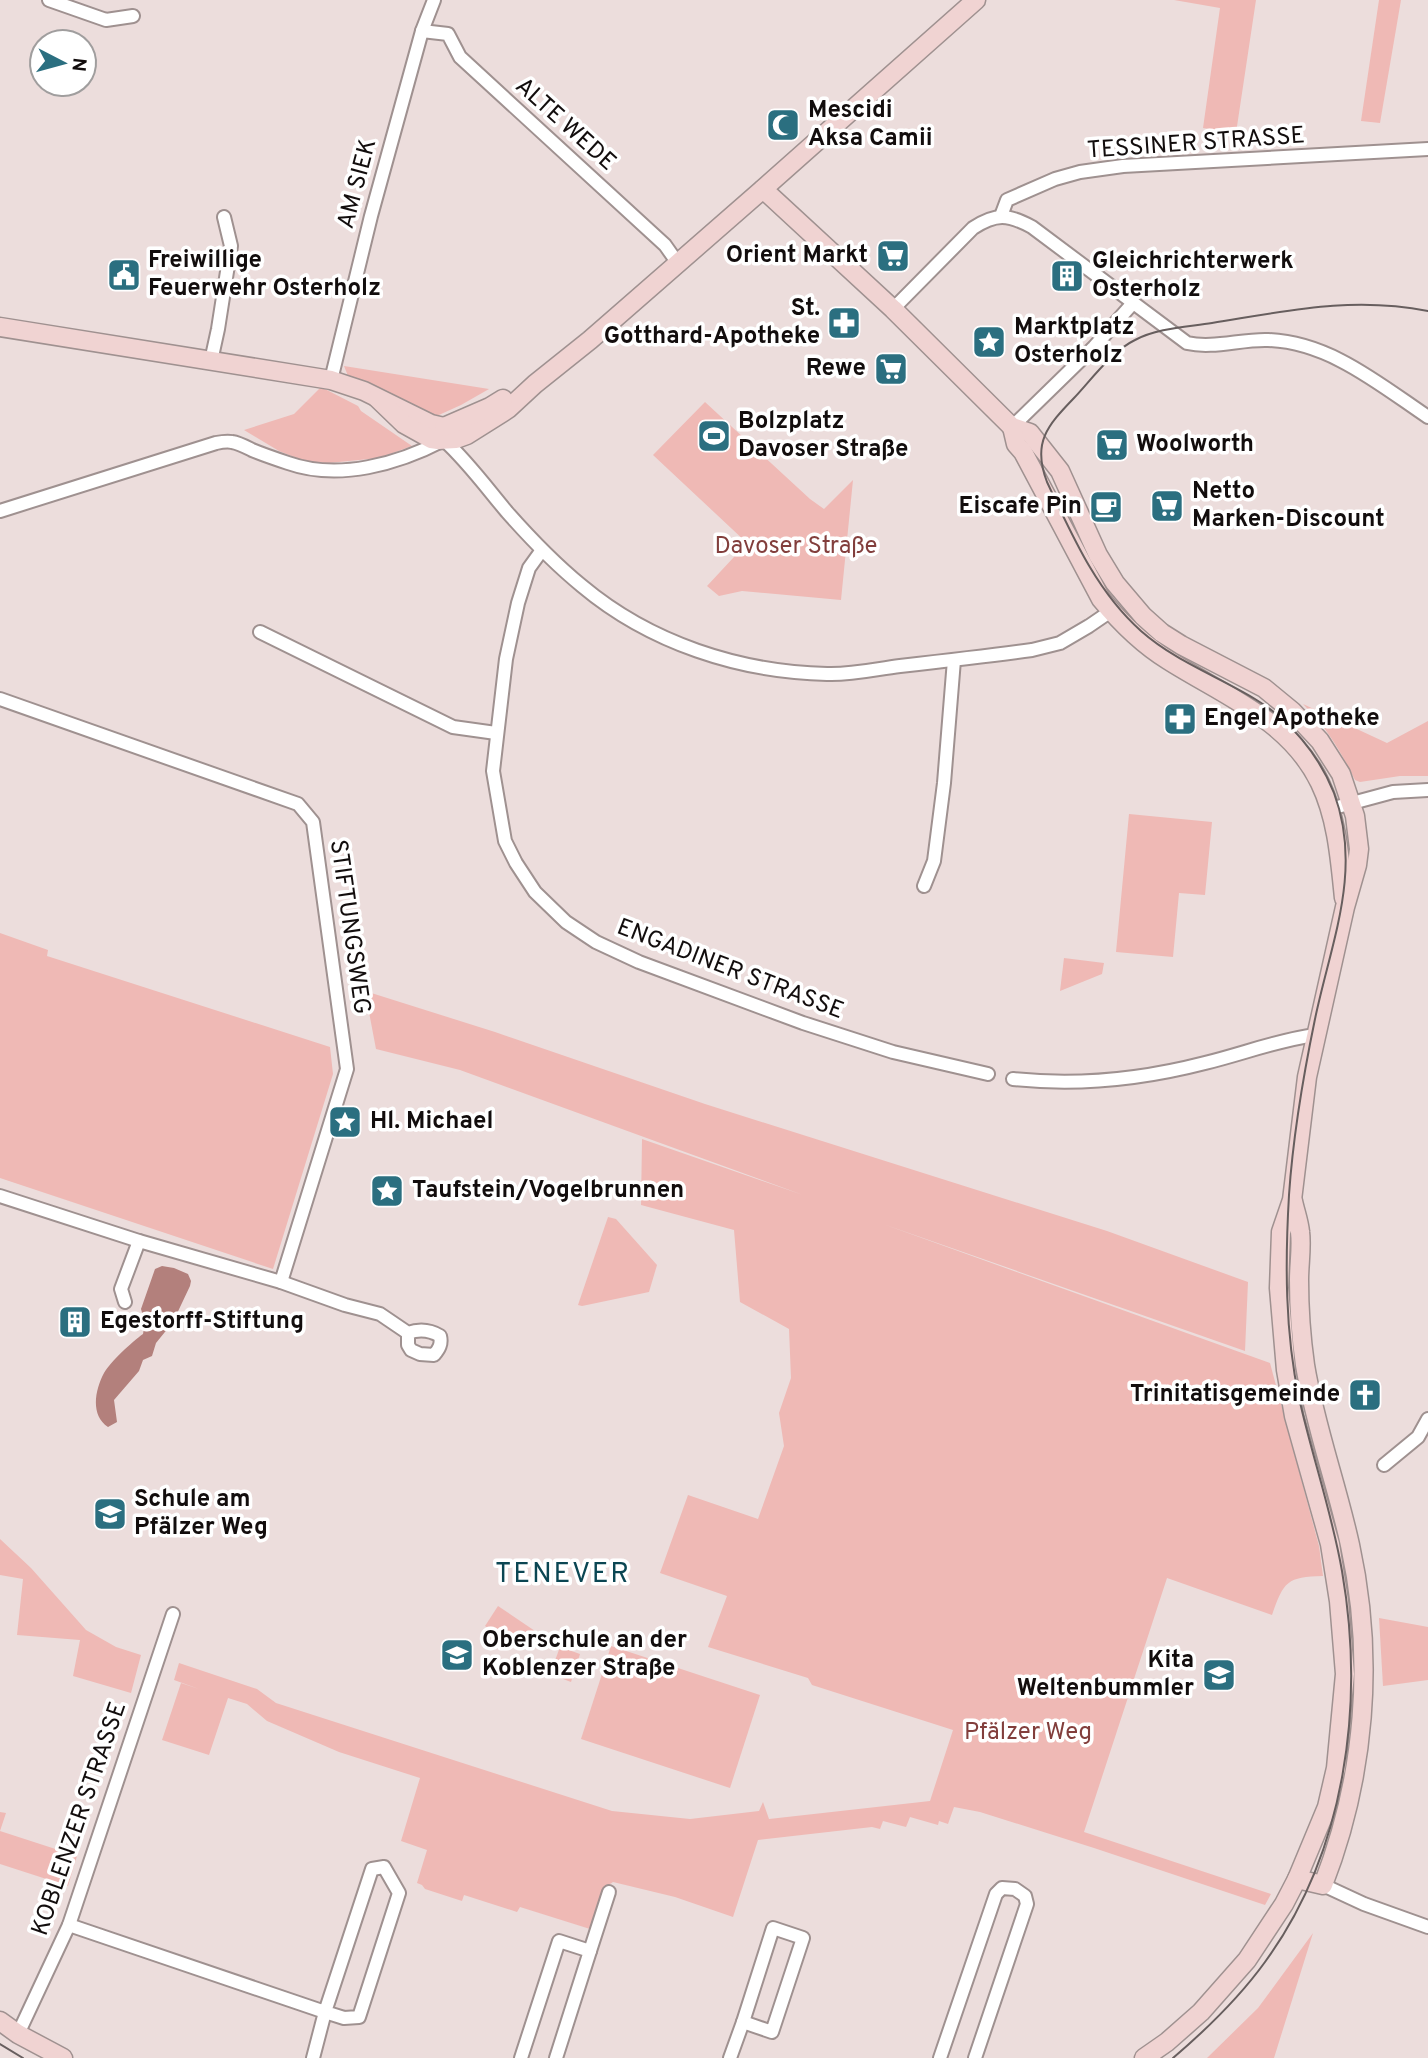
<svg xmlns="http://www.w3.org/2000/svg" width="1428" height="2058" font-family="Overpass,sans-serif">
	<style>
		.green { fill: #efb9b5 }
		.water { fill: #b3807c }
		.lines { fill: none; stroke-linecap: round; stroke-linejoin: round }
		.street-casing { stroke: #9f9190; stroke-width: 16 }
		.secondary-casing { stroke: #9f9190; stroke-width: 21 }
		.street { stroke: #fff; stroke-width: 12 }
		.secondary { stroke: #f0d3d2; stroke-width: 18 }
		.tram { stroke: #675e5e; stroke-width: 2 }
		.labels { text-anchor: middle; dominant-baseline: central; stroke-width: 7; stroke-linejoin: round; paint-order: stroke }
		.poi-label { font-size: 24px; font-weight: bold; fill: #120d0d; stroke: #fff; text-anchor: start }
		.street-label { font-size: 24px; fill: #120d0d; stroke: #fff }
		.park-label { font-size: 24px; fill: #823e3c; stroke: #fff }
		.quarter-label { font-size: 28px; letter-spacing: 2px; fill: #0b4653; stroke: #fff }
	</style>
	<rect width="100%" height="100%" fill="#ecdddc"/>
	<g class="green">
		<path d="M1174,0h82l-20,133 -33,-5 17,-120z"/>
		<path d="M1379,0h22l-21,123 -19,-2z"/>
		<path d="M344,366l145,23 -28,16 -31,14 -82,-43z"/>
		<path d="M321,387l37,19 3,5 51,35 -33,12 -60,6 -15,-3 -25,-10 -35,-21 50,-16z"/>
		<path d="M705,402l105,97 14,10 29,-29 -12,120 -99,-9 -23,5 -12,-10 40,-43 -94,-88z"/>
		<path d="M1303,704l84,39 41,-22v55h-28l-40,6 -5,-2c-16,-31 -27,-51 -52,-76z"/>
		<path d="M1129,814l83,8 -7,73 -26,-2 -6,64 -57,-5z"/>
		<path d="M0,933l48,17 -1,6 283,91 3,27 -60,195 -273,-91z"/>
		<path d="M1064,958l40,5 -2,11 -42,17z"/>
		<path d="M365,991l130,41 210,72 402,127 141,51 -3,69 -362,-127 387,139 49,183 4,30c-36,1 -39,5 -51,39l-105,-37 -83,254 187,62 -6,11 -171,-57 -114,-36 -26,-5 -6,17 -9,-3 -1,4 -28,-8 -4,10 -23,-6 -3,8 -8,-2 -114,13 -25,77 -58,-20 -62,-15 -9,6 -14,41 -70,-22 -3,5 -53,-17 -2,6 -37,-12 -3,-4 -5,-2 10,-33 -26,-9 19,-63 -81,-26 -72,-31 -20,-17 -19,-6 -19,57 -47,-15 19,-57 18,6 -25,-9 5,-17 78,26 19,14 336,108 78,8 69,-8 4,-9 6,17 161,-18 23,-71 -141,-45 -4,-7 -100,-31 19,-51 -67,-23 28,-78 70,24 26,-73 -5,-33 12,-35 -2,-49 -49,-27 -6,-72 -93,-25 1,-66 161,56 -343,-125 -84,-21z"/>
		<path d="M608,1217l8,2 41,46 -8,27 -67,14 -4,-1z"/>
		<path d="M0,1539l31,29 55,62 30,17 25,8 -10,38 -58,-17 7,-36 -63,-5 6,-56 -23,-4z"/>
		<path d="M498,1606l37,25 -13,19 -37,-24z"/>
		<path d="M1379,1618l49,9v53l-45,6z"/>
		<path d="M611,1646l149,49 -30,93 -149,-49z"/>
		<path d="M560,1647l20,7 -9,28 -21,-8z"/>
		<path d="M0,1812l6,1 -6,18 77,25 -9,30 -68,-22z"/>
		<path d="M1313,1933l-39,125h-67l51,-50z"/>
	</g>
	<path class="water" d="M162,1266l12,2 14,6 3,7 -1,5 -17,36 -17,21 -4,13 -9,4 -4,11 -25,29 3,22 -9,5c-18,-12 -13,-37 -4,-54 7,-12 28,-31 39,-39l2,-11 -4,-14 14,-40z"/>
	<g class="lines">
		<defs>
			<g id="street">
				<path d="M49,0l57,20 27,-4"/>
				<path d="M422,31l26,3 12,23 205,188 12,17"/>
				<path d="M1001,216l6,-16 48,-21 25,-7 43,-6 305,-17"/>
				<path d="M893,309l80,-81c23,-15 35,-14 59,-1l155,116c26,6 54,-4 81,-3 61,2 111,44 160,77"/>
				<path d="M211,361l7,-32 13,-83 -7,-29"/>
				<path d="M331,380l40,-164 51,-185 12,-31"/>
				<path d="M1012,427l82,-80 39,-44"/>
				<path d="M0,511l216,-68c5,-1 11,-2 16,-1 7,1 14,5 20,8 12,5 24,9 36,13 51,18 110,1 156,-23 24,22 42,47 63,72 23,26 48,52 75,74 68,57 157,86 245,88 25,1 49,-5 73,-8 44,-5 88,-10 132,-16l28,-7 29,-17 22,-15"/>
				<path d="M542,550l-13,18 -11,35 -12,56 -13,112 12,70 11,22 19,29 31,30 30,20 43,20 164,61 90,29 95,22"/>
				<path d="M260,632l193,95 43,6"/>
				<path d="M0,699l298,105 15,18 34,247 -66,213"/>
				<path d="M1330,809l63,-17 35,-2"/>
				<path d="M924,886l10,-25 10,-78 10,-123"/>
				<path d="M1013,1079c64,7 130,0 192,-16 37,-9 73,-23 110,-28"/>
				<path d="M0,1196l139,45 142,41 64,23 35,9 28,19c11,-4 22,-3 32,3 2,8 -1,13 -6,19l-14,-1 -9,-4 -3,-5v-12"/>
				<path d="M125,1302l-4,-13 18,-48"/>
				<path d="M1384,1465l34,-28 10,-18"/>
				<path d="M1323,1885l41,19 64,23"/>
				<path d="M69,1925l256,87 19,6 15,-1 40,-124 -15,-26 -12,2 -47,143 -12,46"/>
				<path d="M773,1928l30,10 -31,94 -29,-10z"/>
				<path d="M590,1951l19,-59"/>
				<path d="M18,2034l51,-109 104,-311"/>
				<path d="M521,2058l38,-117 31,10 -34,107"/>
				<path d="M730,2058l13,-36"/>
				<path d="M940,2058l56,-164 6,-6 13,1 10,7 2,8 -52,154"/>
			</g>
			<g id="secondary">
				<path d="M763,189l130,120 119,118 18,6 30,38 38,84 17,28 28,33 19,17 19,12 83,43 28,23 28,30 21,33 14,42 4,33 -2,16 -12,42 -38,170 -15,123 -11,32 -2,56 7,82 8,46 36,128 9,57 6,73 -9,94 -9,39 -30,72 -13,25 -37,56 -46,52 -34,30 -23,16"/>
				<path d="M0,327l331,53 33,11 67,33 13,3"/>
				<path d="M377,398l27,26 27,15 7,1 18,-1 11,-4 41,-26 27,-25 55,-44 173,-151 213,-189"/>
				<path d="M444,427l46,-20 13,-8"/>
				<path d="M1012,427l4,17 7,8 78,147c19,23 41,45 67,61 55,35 122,60 152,123 17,35 20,76 24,115"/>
				<path d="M1293,1201c2,10 6,20 7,31 2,15 -1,32 -1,48 0,27 2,57 6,85 10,61 32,120 45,180 25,114 15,232 -27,340l-26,-6"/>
				<path d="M0,2021l18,13 45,24"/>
			</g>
		</defs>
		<use href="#street" class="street-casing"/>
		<use href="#secondary" class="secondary-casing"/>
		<use href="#street" class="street"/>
		<use href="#secondary" class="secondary"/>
		<g class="tram">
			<path d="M0,2044l23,14"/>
			<path d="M1173,2058c34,-29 66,-60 92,-96 81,-111 100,-258 77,-391 -10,-58 -30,-115 -43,-173 -14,-66 -14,-135 -10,-203 4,-59 14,-118 26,-176 16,-77 48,-148 19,-226 -15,-38 -44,-73 -79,-94 -38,-23 -80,-38 -114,-68 -45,-40 -69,-96 -94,-149 -15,-39 0,-56 27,-84 17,-18 38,-47 61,-58 22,-12 52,-13 77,-17 75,-12 140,-27 216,-12"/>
		</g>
	</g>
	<defs>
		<symbol id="mosque-square" viewBox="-11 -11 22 22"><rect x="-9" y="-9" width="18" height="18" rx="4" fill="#2b6f80" stroke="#fff"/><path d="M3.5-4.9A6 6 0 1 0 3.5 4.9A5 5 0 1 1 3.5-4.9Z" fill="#fff"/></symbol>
		<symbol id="supermarket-square" viewBox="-11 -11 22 22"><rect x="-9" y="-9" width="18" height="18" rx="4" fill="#2b6f80" stroke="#fff"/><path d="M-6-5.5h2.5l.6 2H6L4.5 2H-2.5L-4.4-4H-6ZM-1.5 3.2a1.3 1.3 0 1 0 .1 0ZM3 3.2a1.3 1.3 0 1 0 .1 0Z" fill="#fff"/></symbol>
		<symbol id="civic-square" viewBox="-11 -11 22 22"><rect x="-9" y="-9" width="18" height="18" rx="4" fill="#2b6f80" stroke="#fff"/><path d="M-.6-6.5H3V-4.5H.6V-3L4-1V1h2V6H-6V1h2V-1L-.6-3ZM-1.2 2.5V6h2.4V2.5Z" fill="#fff"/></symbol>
		<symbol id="building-square" viewBox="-11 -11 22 22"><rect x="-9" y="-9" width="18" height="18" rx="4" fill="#2b6f80" stroke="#fff"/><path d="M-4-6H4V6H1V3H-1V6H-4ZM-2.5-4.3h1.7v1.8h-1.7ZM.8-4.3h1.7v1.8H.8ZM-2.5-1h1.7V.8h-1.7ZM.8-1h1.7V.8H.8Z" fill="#fff"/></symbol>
		<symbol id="pharmacy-square" viewBox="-11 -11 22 22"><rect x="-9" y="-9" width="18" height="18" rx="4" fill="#2b6f80" stroke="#fff"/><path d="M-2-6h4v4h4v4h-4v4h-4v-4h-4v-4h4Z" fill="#fff"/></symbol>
		<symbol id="sight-square" viewBox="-11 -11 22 22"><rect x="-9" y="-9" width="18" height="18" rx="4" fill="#2b6f80" stroke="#fff"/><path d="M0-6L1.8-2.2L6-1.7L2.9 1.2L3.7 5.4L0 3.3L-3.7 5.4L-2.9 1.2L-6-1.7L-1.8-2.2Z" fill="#fff"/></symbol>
		<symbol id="stadium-square" viewBox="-11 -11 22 22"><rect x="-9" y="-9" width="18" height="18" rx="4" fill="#2b6f80" stroke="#fff"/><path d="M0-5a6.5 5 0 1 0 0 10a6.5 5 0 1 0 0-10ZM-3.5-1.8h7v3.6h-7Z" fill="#fff"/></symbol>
		<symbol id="cafe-square" viewBox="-11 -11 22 22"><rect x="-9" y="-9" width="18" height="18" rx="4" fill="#2b6f80" stroke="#fff"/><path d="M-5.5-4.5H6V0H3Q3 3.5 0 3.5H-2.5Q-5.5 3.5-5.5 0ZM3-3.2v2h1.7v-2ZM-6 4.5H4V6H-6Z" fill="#fff"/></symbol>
		<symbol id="church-square" viewBox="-11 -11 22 22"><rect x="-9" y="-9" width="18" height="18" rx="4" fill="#2b6f80" stroke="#fff"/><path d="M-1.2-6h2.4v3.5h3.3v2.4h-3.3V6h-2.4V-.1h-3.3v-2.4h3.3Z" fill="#fff"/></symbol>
		<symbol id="school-square" viewBox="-11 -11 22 22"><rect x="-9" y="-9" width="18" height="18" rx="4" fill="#2b6f80" stroke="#fff"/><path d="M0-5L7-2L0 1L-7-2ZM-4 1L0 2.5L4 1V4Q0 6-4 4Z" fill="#fff"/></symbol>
	</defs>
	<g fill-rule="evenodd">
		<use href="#mosque-square" x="764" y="106" width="38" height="38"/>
		<use href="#supermarket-square" x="874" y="237" width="38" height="38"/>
		<use href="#civic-square" x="105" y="256" width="38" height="38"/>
		<use href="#building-square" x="1048" y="257" width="38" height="38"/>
		<use href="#pharmacy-square" x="825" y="304" width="38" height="38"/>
		<use href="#sight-square" x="970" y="323" width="38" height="38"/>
		<use href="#supermarket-square" x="872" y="350" width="38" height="38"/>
		<use href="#stadium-square" x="695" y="417" width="38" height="38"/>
		<use href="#supermarket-square" x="1093" y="426" width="38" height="38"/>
		<use href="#supermarket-square" x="1148" y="487" width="38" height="38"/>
		<use href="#cafe-square" x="1087" y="488" width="38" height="38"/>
		<use href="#pharmacy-square" x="1161" y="700" width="38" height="38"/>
		<use href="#sight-square" x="326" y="1103" width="38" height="38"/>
		<use href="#sight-square" x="368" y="1172" width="38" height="38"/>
		<use href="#building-square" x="56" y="1303" width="38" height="38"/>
		<use href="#church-square" x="1346" y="1376" width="38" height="38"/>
		<use href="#school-square" x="91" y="1495" width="38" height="38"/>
		<use href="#school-square" x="438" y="1636" width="38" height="38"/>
		<use href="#school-square" x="1200" y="1656" width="38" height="38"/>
	</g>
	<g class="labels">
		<g class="poi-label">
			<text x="808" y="111">Mescidi<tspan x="808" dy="28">Aksa Camii</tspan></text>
			<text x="868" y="256" text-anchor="end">Orient Markt</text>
			<text x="148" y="261">Freiwillige<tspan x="148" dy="28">Feuerwehr Osterholz</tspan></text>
			<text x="1092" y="262">Gleichrichterwerk<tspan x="1092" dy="28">Osterholz</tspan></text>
			<text x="820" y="309" text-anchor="end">St.<tspan x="820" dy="28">Gotthard-Apotheke</tspan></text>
			<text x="1014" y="328">Marktplatz<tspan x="1014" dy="28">Osterholz</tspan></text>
			<text x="866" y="369" text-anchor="end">Rewe</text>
			<text x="738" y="422">Bolzplatz<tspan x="738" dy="28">Davoser Straße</tspan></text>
			<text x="1136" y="445">Woolworth</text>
			<text x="1192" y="492">Netto<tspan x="1192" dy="28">Marken-Discount</tspan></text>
			<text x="1082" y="507" text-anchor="end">Eiscafe Pin</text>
			<text x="1204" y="719">Engel Apotheke</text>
			<text x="370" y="1122">Hl. Michael</text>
			<text x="412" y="1191">Taufstein/Vogelbrunnen</text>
			<text x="100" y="1322">Egestorff-Stiftung</text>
			<text x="1340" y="1395" text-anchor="end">Trinitatisgemeinde</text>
			<text x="134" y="1500">Schule am<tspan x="134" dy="28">Pfälzer Weg</tspan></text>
			<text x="482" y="1641">Oberschule an der<tspan x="482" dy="28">Koblenzer Straße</tspan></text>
			<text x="1194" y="1661" text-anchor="end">Kita<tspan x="1194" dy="28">Weltenbummler</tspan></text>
		</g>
		<g class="street-label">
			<text transform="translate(565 125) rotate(42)">ALTE WEDE</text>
			<text transform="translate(1196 144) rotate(-4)">TESSINER STRASSE</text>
			<text transform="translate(358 184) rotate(-75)">AM SIEK</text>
			<text transform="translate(349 927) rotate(82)">STIFTUNGSWEG</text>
			<text transform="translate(730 970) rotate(21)">ENGADINER STRASSE</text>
			<text transform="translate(80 1819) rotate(-71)">KOBLENZER STRASSE</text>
		</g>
		<g class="park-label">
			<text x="796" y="547">Davoser Straße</text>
			<text x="1028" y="1733">Pfälzer Weg</text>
		</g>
		<g class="quarter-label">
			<text x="563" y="1575">TENEVER</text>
		</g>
	</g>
	<g transform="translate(63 63) rotate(96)"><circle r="33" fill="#ffffff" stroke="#a09e9e" stroke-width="2"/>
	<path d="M0-5L12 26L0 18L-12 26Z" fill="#2b6f80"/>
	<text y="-10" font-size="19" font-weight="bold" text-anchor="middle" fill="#120d0d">N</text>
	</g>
</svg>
